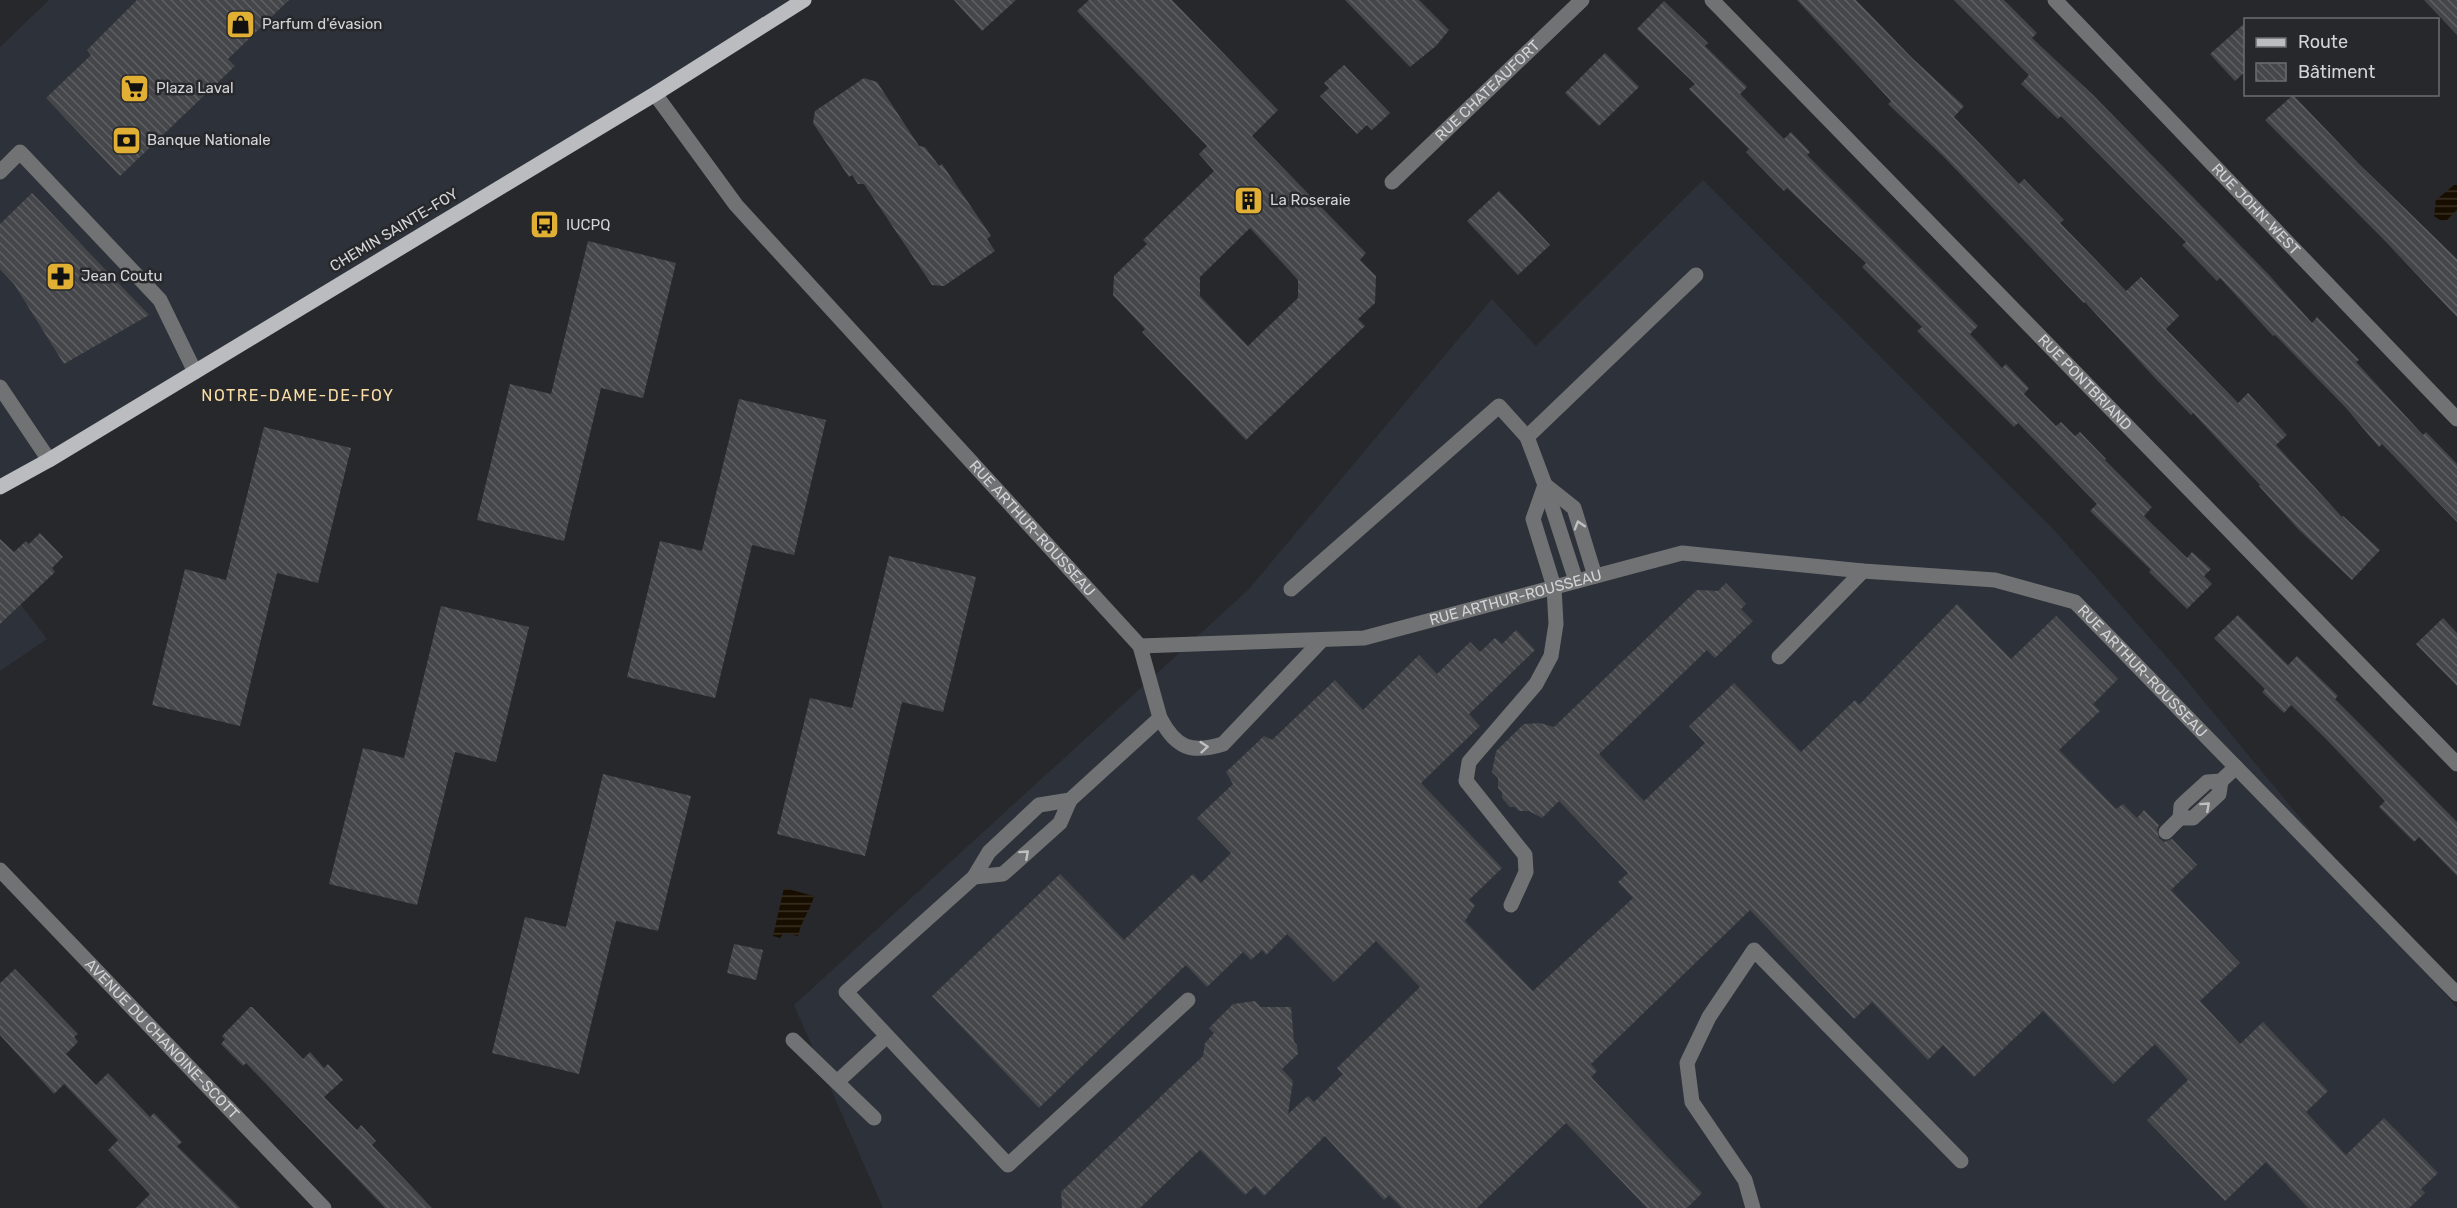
<svg xmlns="http://www.w3.org/2000/svg" width="2457" height="1208" font-family="Rubik,sans-serif">
	<style>
		.built { fill: #2d3139 }
		.water { fill: url(#water-rules) }
		.building { fill: url(#building-back-hatch); fill-rule: evenodd }
		.lines { fill: none; stroke-linecap: round; stroke-linejoin: round }
		.minor { stroke: #717273; stroke-width: 15 }
		.major { stroke: #babcbf; stroke-width: 15 }
		.oneway { stroke: #bfc0c2 }
		.labels { text-anchor: middle; dominant-baseline: central; stroke-width: 5; stroke-linejoin: round; paint-order: stroke }
		.poi-label { font-size: 15px; fill: #d3d4d6; stroke: #27282b; text-anchor: start }
		.street-label { font-size: 15px; fill: #d3d4d6; stroke: #27282b }
		.neighbourhood-label { font-size: 16px; letter-spacing: 1.5px; fill: #f9dda4; stroke: #27282b }
	</style>
	<defs>
		<pattern id="water-rules" width="6" height="5" patternUnits="userSpaceOnUse" patternTransform="scale(1.5)"><rect width="6" height="5" fill="#180e00"/><path d="M0 2.5h6" fill="none" stroke="#393024"/></pattern>
		<pattern id="building-back-hatch" width="6" height="6" patternUnits="userSpaceOnUse" patternTransform="scale(1.5)"><rect width="6" height="6" fill="#45464a"/><path d="M-1 5l2 2M0 0l6 6M5-1l2 2" fill="none" stroke="#5f6063"/></pattern>
	</defs>
	<rect width="100%" height="100%" fill="#27282b"/>
	<g class="built">
		<path d="M49,0h755l-804,487v-440z"/>
		<path d="M1703,180l353,352 123,139 278,337v200h-1574l-89,-203 454,-415 244,-291 44,47z"/>
		<path d="M0,577l47,62 -47,32z"/>
	</g>
	<g class="water">
		<path d="M2454,185h3v25l-10,10h-7l-6,-4 2,-16z"/>
		<path d="M784,888l30,8c-4,15 -12,23 -16,40l-14,-3 -4,5 -7,-2z"/>
	</g>
	<g class="building">
		<path d="M137,0h152l-61,59 7,7 -115,110 -74,-78 45,-43 -4,-5z"/>
		<path d="M954,0h62l-34,31z"/>
		<path d="M1089,0h83l106,110 -26,26 114,117 -6,7 16,16 -1,27 -17,16 7,7 -119,114 -104,-108 3,-3 -32,-34 1,-19 33,-32 -4,-4 71,-69 -15,-17 8,-8 -130,-135zM1250,228l48,52v18l-50,48 -48,-50v-19z"/>
		<path d="M1345,0h74l30,30 -13,16 -26,21z"/>
		<path d="M1797,0h59l55,57 53,49 -10,11 65,67 5,-5 40,41 -4,3 66,68 15,-14 38,39 -13,13 72,74 10,-10 39,42 -11,10 66,72 1,-1 37,34 -28,30 -54,-51 -39,-43 1,-1 -67,-72 -2,2 -37,-38 -69,-75 -1,1 -140,-146 -56,-53 3,-3z"/>
		<path d="M1954,0h50l33,33 -5,5 61,57 176,180 43,48 5,-6 42,43 -3,2 67,73 3,-3 31,32v58l-75,-78 -3,3 -33,-39 -71,-73 -2,1 -53,-58 -3,3 -35,-36 4,-3 -125,-126 -3,3 -37,-35 8,-9z"/>
		<path d="M2424,0h33v35z"/>
		<path d="M1664,1l44,42 -3,3 42,41 -7,7 44,45 7,-7 19,20 -3,3 171,171 -8,8 32,34 4,-4 23,24 -5,6 32,32 5,-4 14,14 5,-4 26,27 -1,1 47,47 -8,9 9,9 34,33 5,-6 19,17 -7,7 8,8 -25,25 -38,-37 2,-2 -61,-59 7,-7 -79,-81 -4,4 -97,-96 5,-4 -60,-60 4,-4 -79,-75 -3,3 -38,-39 3,-3 -60,-60 6,-5 -58,-55z"/>
		<path d="M2246,22v49l-11,10 -25,-27z"/>
		<path d="M1605,53l34,34 -40,39 -34,-33z"/>
		<path d="M1344,65l46,48 -18,17 -5,-5 -10,9 -37,-38 9,-8 -5,-5z"/>
		<path d="M864,78l13,4 42,64 6,1 14,19 3,-2 49,72 -4,3 8,12 -51,35 -12,-1 -68,-101h-6l-6,-9 -3,2 -36,-54 2,-12z"/>
		<path d="M2293,95l65,68 99,96v58l-71,-75 -121,-122z"/>
		<path d="M1499,191l51,54 -32,30 -51,-54z"/>
		<path d="M32,193l117,122 -85,49 -50,-80 -14,-15v-45z"/>
		<path d="M588,241l88,22 -33,135 -42,-10 -37,153 -87,-21 33,-136 41,10z"/>
		<path d="M739,399l87,21 -32,135 -42,-10 -37,153 -88,-21 33,-136 42,10z"/>
		<path d="M264,427l87,21 -33,135 -41,-10 -37,153 -88,-21 33,-136 41,11z"/>
		<path d="M40,533l23,24 -11,11 3,4 -55,52v-85l14,13 12,-11 3,3z"/>
		<path d="M889,556l87,21 -33,135 -41,-10 -37,154 -88,-22 33,-136 42,10z"/>
		<path d="M1726,583l20,21 -5,5 12,12 -38,37 -8,-8 -108,104 45,47 61,-58 -16,-17 45,-43 67,69 54,-52 4,5 98,-101 54,55 45,-43 62,63 -25,25 7,7 -41,39 57,59 7,-5 14,14 7,-8 15,15 -2,5 2,8 5,4 8,-3 25,26 -26,25 69,73 -40,38 40,43 23,-22 65,69 -22,21 40,43 38,-37 54,55 -17,16 4,4 -16,15h-101l-42,-46 -41,39 -78,-81 41,-40 -33,-36 -42,40 -70,-73 -69,66 -31,-32 -15,15 -56,-58 -18,17 -104,-109 -159,154 6,7 -6,6 111,116 -15,15h-40l-81,-85 -89,85h-75l-13,-13 -5,5 -59,-64 -61,60 -9,-10 -10,9 -45,-45 -60,58h-78l-1,-16 142,-136 2,-13 9,-10 -5,-5 24,-24 22,-3 6,6h30l3,35 3,3 1,9 -16,15 11,12 -5,33 20,-18 6,6 29,-28 -6,-6 83,-81 -44,-46 -42,41 -47,-48 -21,21 -4,-5 -11,10 -8,-8 -36,35 -21,-22 -147,143 -107,-112 128,-122 64,66 69,-66 8,9 30,-30 -34,-35 36,-34 -7,-12 38,-36 8,4 63,-60 28,30 56,-55 18,19 33,-32 10,10 15,-14 7,6 14,-14 19,20 -66,64 11,12 -59,57 81,85 -33,32 6,5 -10,16 68,70 100,-93 -15,-16 10,-9 -69,-72 -17,17 -13,-7h-10l-4,-4h-5l-8,-9v-6l-4,-4v-10l-6,-6 4,-21 28,-27 16,-1 14,4 143,-137 21,1z"/>
		<path d="M441,606l88,21 -33,135 -41,-10 -38,153 -88,-21 34,-136 41,10z"/>
		<path d="M2238,615l50,50 9,-9 41,40 -3,3 122,123v54l-38,-39 -5,5 -35,-35 6,-6 -59,-62 -35,-34 -7,8 -22,-21 3,-3 -51,-51z"/>
		<path d="M2443,618l14,15v53l-41,-42z"/>
		<path d="M603,774l88,22 -33,135 -42,-10 -37,153 -87,-21 33,-136 41,10z"/>
		<path d="M734,944l29,6 -7,30 -29,-7z"/>
		<path d="M15,969l63,65 -4,3 4,5 -12,12 30,31 12,-12 42,44 4,-4 28,29 -5,4 63,62h-104l14,-14 -42,-44 10,-10 -54,-56 -10,10 -54,-59v-52z"/>
		<path d="M250,1007h2l51,52 7,-7 14,16 4,-4 15,16 -19,17 33,33 4,-5 15,16 -4,4 60,63h-47l-139,-145 -3,3 -22,-22 4,-5 -3,-3z"/>
	</g>
	<g class="lines">
		<g class="minor">
			<path id="s1" d="M1712,0l745,764"/>
			<path id="s2" d="M2055,0l402,419"/>
			<path id="s3" d="M655,94l81,111 404,441 20,72 -90,82 -31,5 -50,47 -15,25 -128,115 162,173 180,-165"/>
			<path d="M0,172l20,-20 140,148 35,72"/>
			<path id="s4" d="M1392,182l190,-182"/>
			<path d="M0,387l49,73"/>
			<path d="M1527,437l169,-162"/>
			<path d="M1545,485l29,23 21,68"/>
			<path d="M1291,589l208,-183 28,31 18,48 31,96"/>
			<path id="s5" d="M1140,646l224,-8 318,-85 181,18 132,9 80,22 382,392"/>
			<path d="M1779,657l84,-86"/>
			<path d="M1160,718c16,30 31,36 63,26l98,-103"/>
			<path d="M2180,818h13l26,-24 2,-13"/>
			<path d="M2166,832l14,-14 1,-12 4,-4 22,-20 14,-1 15,-14"/>
			<path id="s6" d="M0,870l324,338"/>
			<path d="M974,877l29,-3 57,-51 10,-23"/>
			<path d="M1511,905l15,-33 -1,-17 -59,-74 3,-19 67,-78 15,-28 5,-32 -2,-37 -21,-68 12,-34"/>
			<path d="M793,1040l81,78"/>
			<path d="M837,1082l50,-46"/>
			<path d="M1753,1208l-8,-28 -53,-78 -5,-39 22,-46 45,-67 207,211"/>
		</g>
		<path class="major" d="M0,487l49,-27 606,-366 149,-94"/>
	</g>
	<defs><path id="oneway-chevron" d="M-2-3.5L2.5 0L-2 3.5" fill="none" stroke-width="1.6" stroke-linecap="round" stroke-linejoin="round" transform="scale(1.5)"/></defs>
	<g class="oneway">
		<use href="#oneway-chevron" transform="translate(1579 525) rotate(-107)"/>
		<use href="#oneway-chevron" transform="translate(1204 747) rotate(-5)"/>
		<use href="#oneway-chevron" transform="translate(2206 806) rotate(-42)"/>
		<use href="#oneway-chevron" transform="translate(1025 854) rotate(-42)"/>
	</g>
	<defs>
		<symbol id="shop-square" viewBox="-11 -11 22 22"><rect x="-9" y="-9" width="18" height="18" rx="4" fill="#e1af34" stroke="#27282b"/><path d="M-5-2.5h2.3a2.7 3.5 0 0 1 5.4 0H5L5.5 6h-11ZM-1.5-2.5h3a1.5 2.3 0 0 0-3 0Z" fill="#111"/></symbol>
		<symbol id="supermarket-square" viewBox="-11 -11 22 22"><rect x="-9" y="-9" width="18" height="18" rx="4" fill="#e1af34" stroke="#27282b"/><path d="M-6-5.5h2.5l.6 2H6L4.5 2H-2.5L-4.4-4H-6ZM-1.5 3.2a1.3 1.3 0 1 0 .1 0ZM3 3.2a1.3 1.3 0 1 0 .1 0Z" fill="#111"/></symbol>
		<symbol id="bank-square" viewBox="-11 -11 22 22"><rect x="-9" y="-9" width="18" height="18" rx="4" fill="#e1af34" stroke="#27282b"/><path d="M-6-4H6V4H-6ZM0-2.3a2.3 2.3 0 1 0 0 4.6a2.3 2.3 0 1 0 0-4.6Z" fill="#111"/></symbol>
		<symbol id="building-square" viewBox="-11 -11 22 22"><rect x="-9" y="-9" width="18" height="18" rx="4" fill="#e1af34" stroke="#27282b"/><path d="M-4-6H4V6H1V3H-1V6H-4ZM-2.5-4.3h1.7v1.8h-1.7ZM.8-4.3h1.7v1.8H.8ZM-2.5-1h1.7V.8h-1.7ZM.8-1h1.7V.8H.8Z" fill="#111"/></symbol>
		<symbol id="bus-square" viewBox="-11 -11 22 22"><rect x="-9" y="-9" width="18" height="18" rx="4" fill="#e1af34" stroke="#27282b"/><path d="M-5-6H5V4H4V6H2V4H-2V6H-4V4H-5ZM-3.5-4V0h7V-4ZM-3.5 1.2v1.5H-2V1.2ZM2 1.2v1.5H3.5V1.2Z" fill="#111"/></symbol>
		<symbol id="pharmacy-square" viewBox="-11 -11 22 22"><rect x="-9" y="-9" width="18" height="18" rx="4" fill="#e1af34" stroke="#27282b"/><path d="M-2-6h4v4h4v4h-4v4h-4v-4h-4v-4h4Z" fill="#111"/></symbol>
	</defs>
	<g fill-rule="evenodd">
		<use href="#shop-square" x="224" y="8" width="33" height="33"/>
		<use href="#supermarket-square" x="118" y="72" width="33" height="33"/>
		<use href="#bank-square" x="110" y="124" width="33" height="33"/>
		<use href="#building-square" x="1232" y="184" width="33" height="33"/>
		<use href="#bus-square" x="528" y="208" width="33" height="33"/>
		<use href="#pharmacy-square" x="44" y="260" width="33" height="33"/>
	</g>
	<g class="labels">
		<g class="poi-label">
			<text x="262" y="24">Parfum d'évasion</text>
			<text x="156" y="88">Plaza Laval</text>
			<text x="147" y="140">Banque Nationale</text>
			<text x="1270" y="200">La Roseraie</text>
			<text x="566" y="225">IUCPQ</text>
			<text x="81" y="276">Jean Coutu</text>
		</g>
		<g class="street-label">
			<text stroke="none"><textPath href="#s4" startOffset="132">RUE CHATEAUFORT</textPath></text>
			<text stroke="none"><textPath href="#s2" startOffset="290">RUE JOHN-WEST</textPath></text>
			<text transform="translate(394 230) rotate(-31)">CHEMIN SAINTE-FOY</text>
			<text stroke="none"><textPath href="#s1" startOffset="534">RUE PONTBRIAND</textPath></text>
			<text stroke="none"><textPath href="#s3" startOffset="576">RUE ARTHUR-ROUSSEAU</textPath></text>
			<text stroke="none"><textPath href="#s5" startOffset="381">RUE ARTHUR-ROUSSEAU</textPath></text>
			<text stroke="none"><textPath href="#s5" startOffset="1047">RUE ARTHUR-ROUSSEAU</textPath></text>
			<text stroke="none"><textPath href="#s6" startOffset="234">AVENUE DU CHANOINE-SCOTT</textPath></text>
		</g>
		<g class="neighbourhood-label">
			<text x="298" y="395">NOTRE-DAME-DE-FOY</text>
		</g>
	</g>
	<rect x="2244" y="18" width="195" height="78" fill="#27282b" stroke="#6c6d6f" stroke-width="1.5"/>
	<rect x="2256" y="38" width="30" height="9" fill="#babcbf" stroke="#6c6d6f" stroke-width="1.5"/>
	<text x="2298" y="48" font-size="18" fill="#d3d4d6">Route</text>
	<rect x="2256" y="63" width="30" height="18" fill="url(#building-back-hatch)" stroke="#6c6d6f" stroke-width="1.5"/>
	<text x="2298" y="78" font-size="18" fill="#d3d4d6">Bâtiment</text>
</svg>
